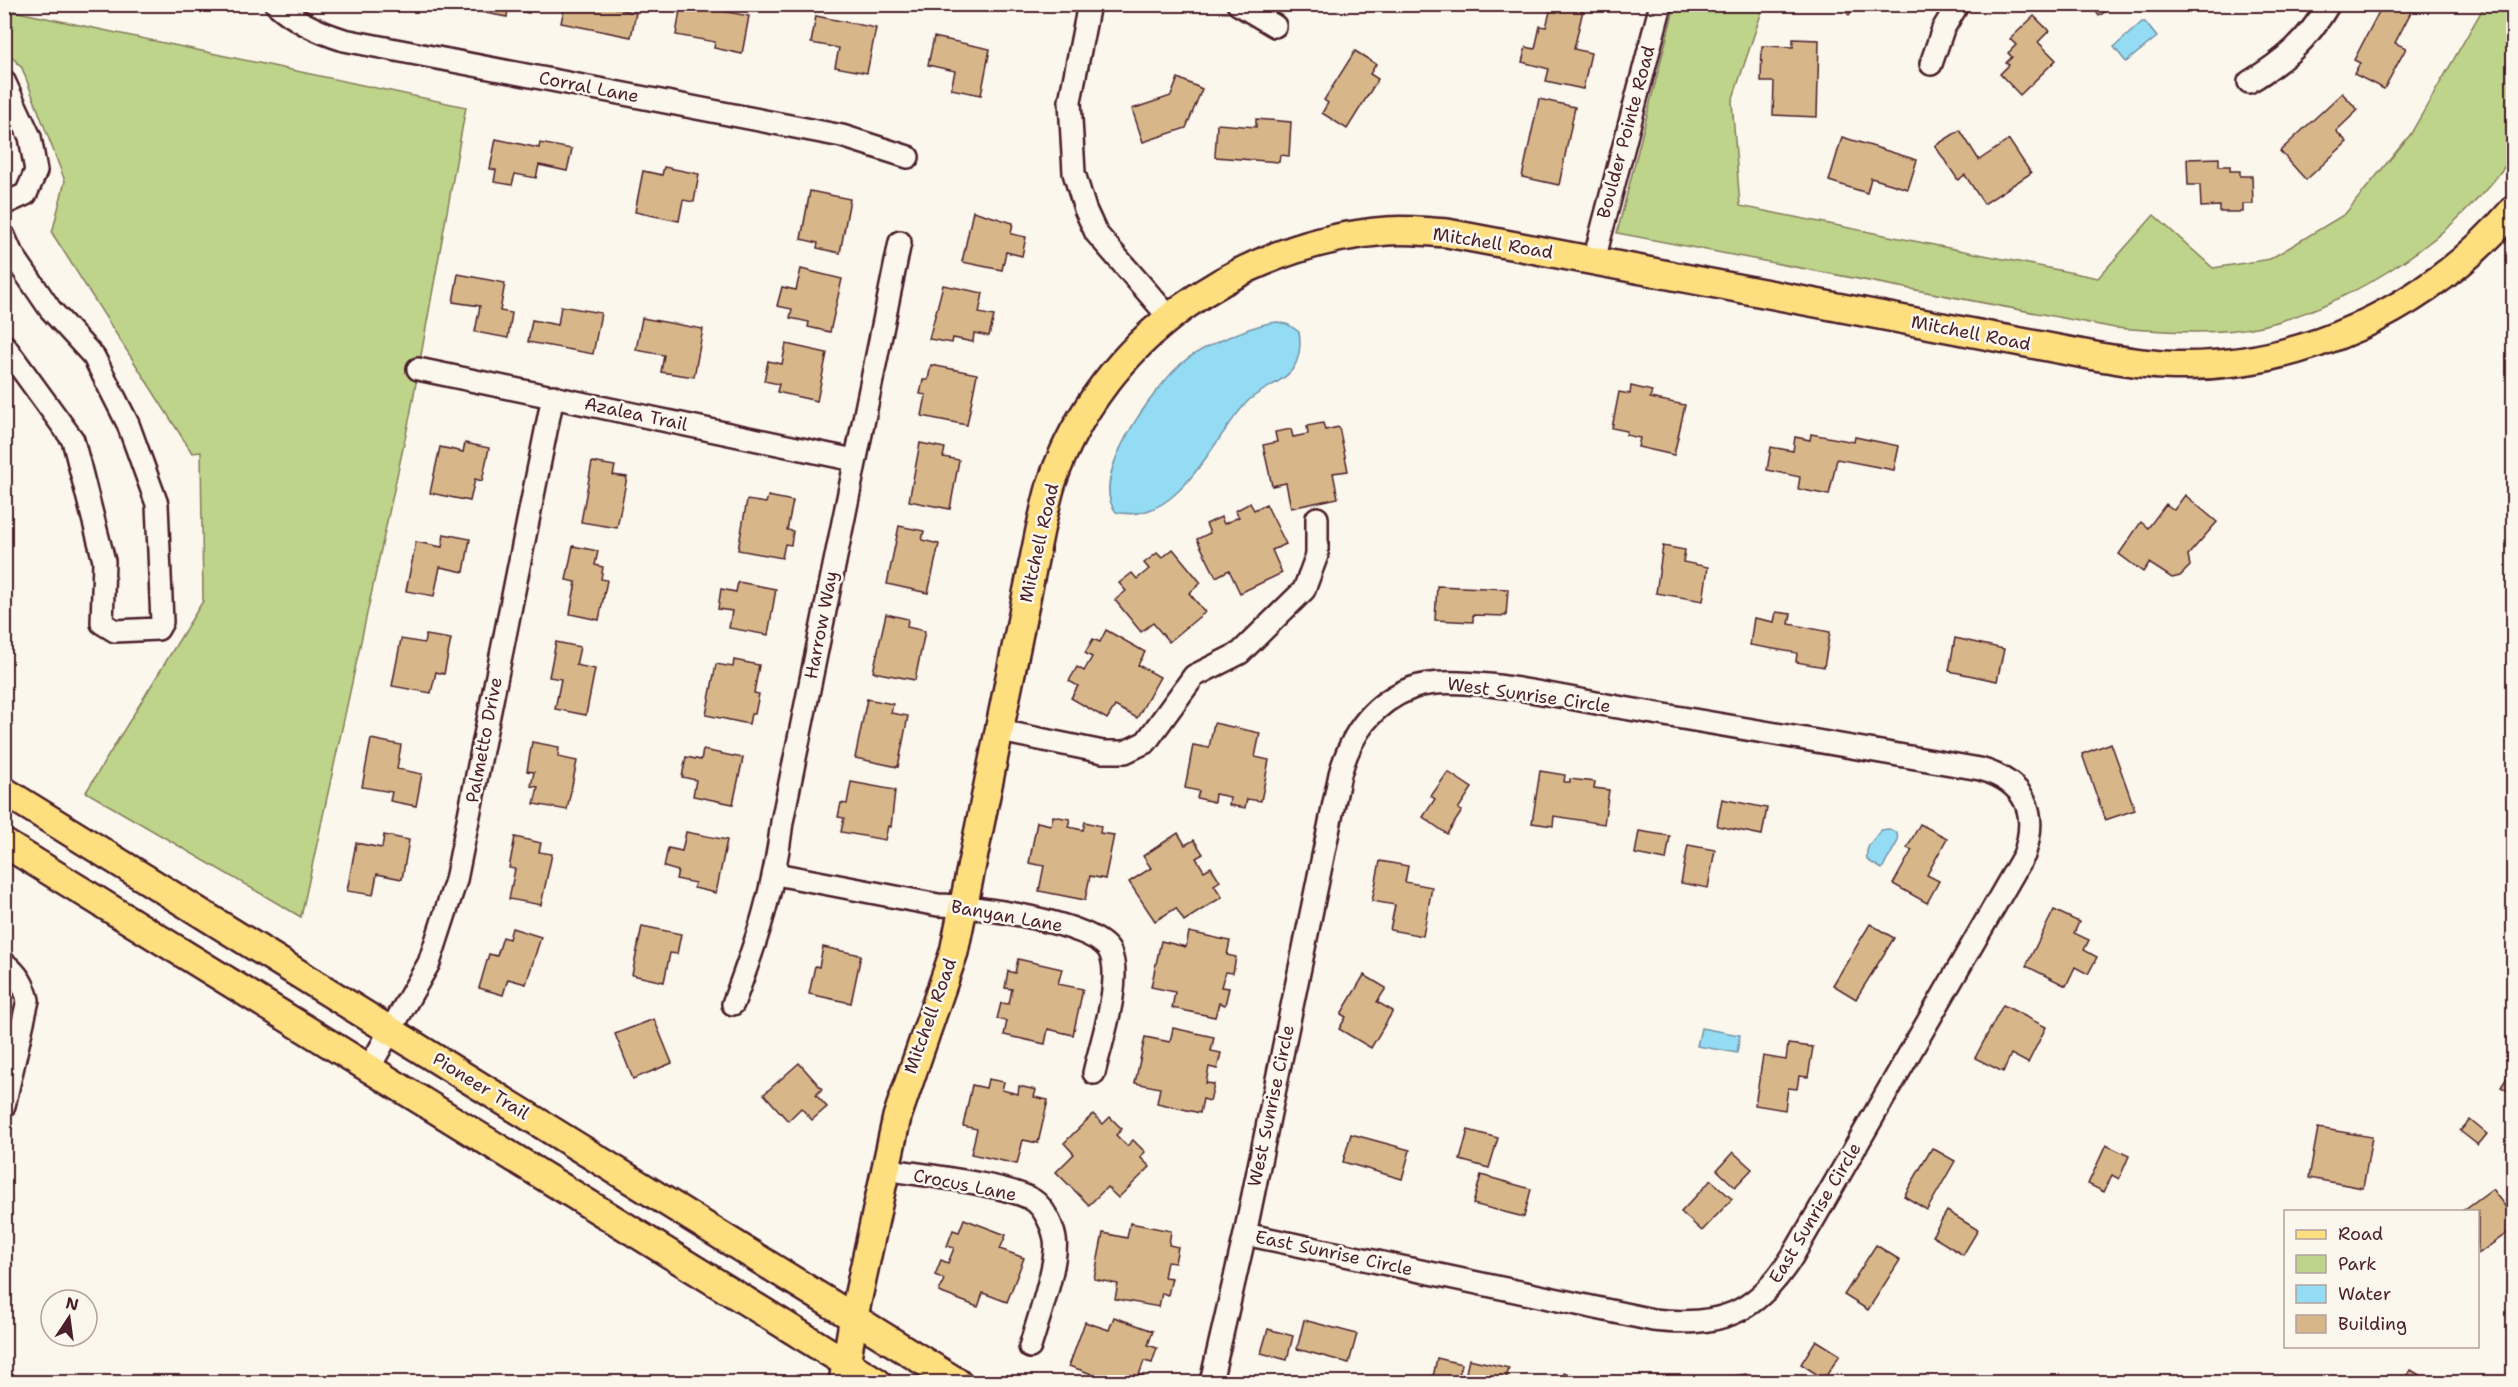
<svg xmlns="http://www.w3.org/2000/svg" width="2518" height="1387" font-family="'Shantell Sans',sans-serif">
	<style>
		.green { fill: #bdd48a; stroke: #847a5a; stroke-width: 1.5 }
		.water { fill: #93dcf4; stroke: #7690a4; stroke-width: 1.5 }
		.building { fill: #d7b78a; stroke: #4a1f2b; stroke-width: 1.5 }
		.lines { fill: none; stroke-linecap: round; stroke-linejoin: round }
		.minor-casing { stroke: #4a1f2b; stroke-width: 26 }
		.major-casing { stroke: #4a1f2b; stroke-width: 32 }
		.minor { stroke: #fbf7ec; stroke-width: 21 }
		.major { stroke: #fddf80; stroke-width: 27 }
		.labels { text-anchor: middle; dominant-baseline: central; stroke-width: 5; stroke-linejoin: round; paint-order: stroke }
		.street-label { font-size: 18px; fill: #4a1f2b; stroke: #fbf7ec }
	</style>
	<rect width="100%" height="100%" fill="#fbf7ec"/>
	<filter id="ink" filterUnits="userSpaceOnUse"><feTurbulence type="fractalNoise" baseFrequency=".0167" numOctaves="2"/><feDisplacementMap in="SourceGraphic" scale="12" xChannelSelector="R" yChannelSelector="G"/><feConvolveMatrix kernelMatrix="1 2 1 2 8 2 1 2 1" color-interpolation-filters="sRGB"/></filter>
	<g filter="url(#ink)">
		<g class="green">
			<path d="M1675,5h89l-32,96 8,105 358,72 56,-63 59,53 57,-9 75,-45 65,-79 75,-130h28v149c-49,78 -161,152 -252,172 -47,10 -98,5 -146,2l-498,-95z"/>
			<path d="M4,9l462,98 -56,309 -109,501 -215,-125 117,-191 -2,-149 -9,1 -140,-220 13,-52 -43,-113 -17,-19z"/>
		</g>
		<g class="water">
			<path d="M2142,22h3l12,15 -31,25 -12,-15z"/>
			<path d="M1278,322l11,3 10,7c2,12 1,24 -5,35 -9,15 -32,21 -45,33 -37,37 -69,127 -133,112 -29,-35 39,-125 66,-149 17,-15 74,-40 96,-41z"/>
			<path d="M1889,829l8,4 1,8 -16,28 -15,-9c-2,-16 6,-18 14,-30z"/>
			<path d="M1701,1028l39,7 -3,18 -40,-7z"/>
		</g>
		<g class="building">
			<path d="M459,4h71l-1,9 -21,-4 -1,8 -48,-9z"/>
			<path d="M565,4h51l-1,4 21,5 -5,24 -70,-14z"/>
			<path d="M681,4h36l-1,6 33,6 -7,38 -28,-6 1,-6 -39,-7z"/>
			<path d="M1552,4l31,6 -9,39 17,4 -8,36 -37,-8 3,-12 -27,-7 4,-15 9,2 5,-23 6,1z"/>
			<path d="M1837,4h20l-8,11z"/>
			<path d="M2091,4h21l1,2 -14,10z"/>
			<path d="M2383,4h18l11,6 -17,33 11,5 -22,41 -30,-15 6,-11 -6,-3z"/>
			<path d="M816,16l60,12 -9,45 -32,-6 4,-19 -28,-5z"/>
			<path d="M2034,16l15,15 -11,11 18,18 -36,35 -20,-21 9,-9 -3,-2 6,-6 -4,-4 8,-8 -6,-6z"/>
			<path d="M934,37l56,12 -9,46 -30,-6 4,-18 -27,-6z"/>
			<path d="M1793,39l26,1 -2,77 -44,-2 1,-33h-13l1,-36 31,1z"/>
			<path d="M1355,51l21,13 -6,10 8,5 -31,50 -25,-16 6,-10 -4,-3z"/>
			<path d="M1178,78l24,11 -16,39 -43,14 -11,-33 39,-13z"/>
			<path d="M2342,93l16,17 -22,21 11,11 -41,38 -26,-29z"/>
			<path d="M1539,99l36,8 -16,78 -37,-8z"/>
			<path d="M1256,119l35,3 -2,34 -9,-1 -1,7 -64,-5 2,-33 39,3z"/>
			<path d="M1960,130l19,30 30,-20 22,33 -47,31 -19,-29 -7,5 -23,-34z"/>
			<path d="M1842,137l75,23 -9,29 -37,-11 -4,15 -38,-12z"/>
			<path d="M496,139l43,9 1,-5 32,6 -5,22 -28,-6 -3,13 -21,-4 -3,11 -18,-3 2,-12 -6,-1z"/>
			<path d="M2219,158v8h11v5h10v5h12l1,28h-10v8h-23v-6l-19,1 -1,-22h-12l-1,-26z"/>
			<path d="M664,167l35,7 -5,28 -11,-2 -4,21 -44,-9 8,-41 19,4z"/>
			<path d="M810,191l40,8 -10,54 -23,-5 1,-5 -17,-4z"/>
			<path d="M973,211l40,12 -2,11 15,3 -4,19 -16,-4 -4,18 -40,-8z"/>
			<path d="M801,269l41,10 -12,53 -22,-5 1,-5 -19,-4 2,-9 -15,-3 5,-19 14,3z"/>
			<path d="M458,274l47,9 -5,28 12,2 -4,25 -33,-6 5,-26 -27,-4z"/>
			<path d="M943,285l40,8 -4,20 15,3 -5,20 -15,-3 -1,9 -20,-4 -1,5 -23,-4z"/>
			<path d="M561,306l40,7 -8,41 -65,-12 4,-22 26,5z"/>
			<path d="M642,318l61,11 -9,48 -33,-5 3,-17 -28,-5z"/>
			<path d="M786,344l41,9 -10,48 -40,-9 2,-8 -15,-3 4,-20 14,3z"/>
			<path d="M931,365l46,9 -10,51 -45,-9 4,-21 -6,-1 3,-14h5z"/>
			<path d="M1631,386l21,5 -2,7 35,7 -11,50 -36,-8 2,-9 -14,-3 1,-4 -15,-3 7,-36 11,2z"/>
			<path d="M1323,423l2,7 14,-3 9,44 -15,2 5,25 -47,10 -5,-25 -14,3 -9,-41 14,-3 -2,-10 16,-3 2,8 15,-3 -1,-8z"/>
			<path d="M1811,434l43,8 1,-5 44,9 -5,24 -57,-11 -8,36 -31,-6 2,-12 -33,-7 4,-23 22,4 2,-14 15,3z"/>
			<path d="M465,443l24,5 -7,33 -7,-2 -5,22 -40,-8 10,-46 23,5z"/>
			<path d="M920,443l25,5 -2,9 16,3 -9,49 -41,-8z"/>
			<path d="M592,462l23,4 -2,9 14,2 -10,51 -36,-6z"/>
			<path d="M2185,495l32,27 -29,33 2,11 -10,10 -8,2 -23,-15 -6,9 -24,-18 22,-32 7,6 18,-24 8,6z"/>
			<path d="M768,496l25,5 -6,29 6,1 -2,14 -6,-1 -3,14 -44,-8 9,-50 19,3z"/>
			<path d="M1250,503l4,7 12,-6 20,40 -14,6 10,23 -42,20 -11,-23 -13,7 -19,-38 13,-6 -4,-9 15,-7 3,7 15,-7 -4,-6z"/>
			<path d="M899,526l25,5 -2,9 17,4 -11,49 -41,-9z"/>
			<path d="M444,534l26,5 -6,33 -24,-5 -6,29 -28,-5 10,-49 26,5z"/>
			<path d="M573,546l25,5 -3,14 8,2 -2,12 6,1 -8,40 -29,-6 6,-32 -10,-2z"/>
			<path d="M1663,546l22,4 -2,12 25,5 -5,34 -47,-8z"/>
			<path d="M1173,549l28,34 -12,10 16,19 -36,30 -16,-19 -12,9 -26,-32 11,-9 -7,-8 13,-10 5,6 12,-10 -5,-6 13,-10 5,5z"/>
			<path d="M738,582l38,7 -8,46 -39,-7 3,-17 -14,-2 3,-20 15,3z"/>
			<path d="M1437,586l71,3 -2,27 -33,-1v7l-38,-2z"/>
			<path d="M1776,612l15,2 -2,10 41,8 -6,35 -28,-5 1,-9 -47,-8 4,-27 20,4z"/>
			<path d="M886,614l22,5 -1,8 18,4 -10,49 -42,-8z"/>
			<path d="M1106,630l39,22 -7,13 22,12 -23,41 -22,-12 -8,13 -36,-21 7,-12 -9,-5 8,-14 7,4 8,-14 -7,-4 8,-14 7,3z"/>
			<path d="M426,635l25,4 -7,35 -8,-2 -5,21 -39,-7 9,-47 23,4z"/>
			<path d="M1955,638l49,11 -7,32 -48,-10z"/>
			<path d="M556,642l24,5 -4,18 19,4 -9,46 -31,-6 6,-30 -12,-2z"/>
			<path d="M734,660l25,5 -5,28 5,1 -4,20h-4l-2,10 -43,-9 10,-51 17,3z"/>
			<path d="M867,699l26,5 -2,9 17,3 -10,51 -43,-9z"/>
			<path d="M1214,723l46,10 -5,24 14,3 -8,41 -14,-2 -2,9 -16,-3 1,-8 -15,-3 -1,8 -17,-4 2,-7 -14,-3 8,-43 16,3z"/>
			<path d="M371,739l30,6 -4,24 25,5 -6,32 -26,-5 2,-9 -30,-5z"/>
			<path d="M532,742l27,5 -1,10 19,4 -10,49 -33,-6 4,-17 -7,-1 3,-14 -7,-1z"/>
			<path d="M2111,743l24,67 -30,10 -23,-66z"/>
			<path d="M703,750l40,8 -10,46 -40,-8 3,-16 -14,-3 4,-20 15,3z"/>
			<path d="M1540,771l25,4 -1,7h6v-3l25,3 -1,6 15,2 -5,34 -50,-8 -1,10 -21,-3z"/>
			<path d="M1448,772l24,16 -14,21 4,2 -15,23 -24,-17 12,-18 -4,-3z"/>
			<path d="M851,782l44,8 -4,37 -3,-1 -3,14 -44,-8 3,-14 -6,-1 3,-14 6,1z"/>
			<path d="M1722,799l45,9 -5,27 -45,-9z"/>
			<path d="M1053,816l17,3 -2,8 15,3 2,-8 16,4 -1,7 14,2 -9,44 -15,-3 -5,24 -46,-9 5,-25 -15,-3 8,-41 14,3z"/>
			<path d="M1920,824l27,14 -20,37 12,6 -12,22 -34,-19 19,-34 -5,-2z"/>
			<path d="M1639,831l31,5 -4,24 -31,-6z"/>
			<path d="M686,832l41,8 -11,53 -22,-5 1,-5 -19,-4 2,-8 -14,-4 4,-19 14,3z"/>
			<path d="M1178,833l7,12 9,-5 9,14 -7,4 8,13 7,-4 9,14 -6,4 8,12 -38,24 -8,-13 -21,13 -26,-39 22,-14 -8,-12z"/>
			<path d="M384,835l25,5 -7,39 -25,-5 -4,21 -26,-4 9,-48 26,5z"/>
			<path d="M515,837l26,6 -2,9 13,2 -11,51 -32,-6 6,-30 -6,-1z"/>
			<path d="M1688,845l27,5 -7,38 -27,-5z"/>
			<path d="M1380,861l28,5 -3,16 27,5 -9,49 -33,-6 5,-25 -23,-4z"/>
			<path d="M2054,910l25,12 -5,11 15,7 -5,10 13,7 -9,17 -13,-7 -9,19 -40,-20z"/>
			<path d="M1870,924l24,14 -38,61 -23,-14z"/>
			<path d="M642,926l39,8 -4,20 -7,-1 -6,29 -32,-7z"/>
			<path d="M512,928l29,9 -15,47 -18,-5 -5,16 -24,-7 10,-34 8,2 6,-19 6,2z"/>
			<path d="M1189,932l41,9 -3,14 9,2 -3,16 -8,-1 -4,15 8,1 -4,17 -6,-2 -4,14 -43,-9 3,-16 -24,-5 10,-46 25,6z"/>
			<path d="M823,947l38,8 -10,48 -42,-9 6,-28 4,1z"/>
			<path d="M1018,959l44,10 -4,15 25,5 -10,46 -25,-6 -3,15 -41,-9 3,-14 -10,-2 4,-16 8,1 3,-15 -7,-1 3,-17 7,2z"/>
			<path d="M1364,975l22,13 -9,14 16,9 -22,37 -32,-19 7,-12 -5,-3z"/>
			<path d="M2003,1005l43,22 -18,36 -17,-9 -8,18 -28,-14z"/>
			<path d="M654,1019l18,44 -39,16 -18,-45z"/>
			<path d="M1173,1028l41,9 -3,14 10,2 -4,16 -8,-2 -3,16 8,1 -4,17 -7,-2 -3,14 -43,-10 3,-15 -25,-5 10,-46 25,5z"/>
			<path d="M1788,1044l25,3 -5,30 -9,-1 -2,13 -9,-1 -3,22 -30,-5 8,-49 23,4z"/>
			<path d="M799,1063l23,26 -6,6 11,12 -15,13 -11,-12 -13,13 -24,-27z"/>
			<path d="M2514,1067v27l-13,-7z"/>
			<path d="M988,1079l16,3 -2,8 16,4 1,-8 17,4 -2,7 14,3 -10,43 -15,-3 -6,24 -46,-10 6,-25 -14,-3 9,-41 14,3z"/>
			<path d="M1093,1114l10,10 7,-7 12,12 -6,6 11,11 6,-6 12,12 -5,5 10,10 -32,31 -11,-11 -18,18 -33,-33 18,-18 -10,-11z"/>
			<path d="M2470,1120l17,14 -9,11 -18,-14z"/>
			<path d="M2318,1128l54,9 -9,51 -54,-10z"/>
			<path d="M1468,1130l30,8 -9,30 -29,-8z"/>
			<path d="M1351,1134l59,16 -8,29 -59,-17z"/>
			<path d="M2106,1145l23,11 -10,23 -7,-4 -8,17 -16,-8z"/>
			<path d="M1932,1148l23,13 -28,49 -23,-14z"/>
			<path d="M1733,1152l19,17 -17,18 -18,-17z"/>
			<path d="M1481,1175l50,14 -7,28 -51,-13z"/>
			<path d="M1711,1180l21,19 -30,32 -21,-19z"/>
			<path d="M2492,1189l22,29v10l-36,26v-42h-17z"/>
			<path d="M1947,1211l31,19 -15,25 -31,-19z"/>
			<path d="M964,1219l42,16 -6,14 24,9 -17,44 -24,-9 -5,14 -39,-15 5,-13 -9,-4 6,-15 7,3 6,-15 -7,-2 6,-16 6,2z"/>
			<path d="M1130,1223l41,8 -2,14 9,2 -3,16 -8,-1 -3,15 8,1 -4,17 -6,-2 -3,14 -44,-8 3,-15 -24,-5 9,-46 24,5z"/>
			<path d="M1876,1245l24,15 -32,50 -24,-15z"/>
			<path d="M1114,1317l39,14 -5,14 9,3 -5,15 -8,-2 -5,14 7,3 -2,4h-55l3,-8 -23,-8 16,-44 24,8z"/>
			<path d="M1304,1320l53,14 -8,29 -52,-14z"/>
			<path d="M1268,1329l25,7 -6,24 -26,-7z"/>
			<path d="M1816,1340l24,15 -16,24 -23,-15z"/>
			<path d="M1437,1358l25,6 -5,18h-25z"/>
			<path d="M1469,1359l40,9 -4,14h-41z"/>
			<path d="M2411,1370l20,12h-28z"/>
			<path d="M1564,1373l48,9h-50z"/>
			<path d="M1746,1374l1,8h-51z"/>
		</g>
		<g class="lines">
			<defs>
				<g id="minor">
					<path d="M276,4c20,18 42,28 68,36l498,96 66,21"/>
					<path d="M1089,4l-19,97 4,72 11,36 11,24 73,84"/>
					<path d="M1238,4l37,22"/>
					<path d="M1931,64l12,-35 15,-25"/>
					<path d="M4,81l26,56 6,34 -10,23 -22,10"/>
					<path d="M2249,82c36,-22 58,-41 80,-78"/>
					<path d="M4,236l7,16 39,57 44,48 34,67 29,80 5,118 -4,7 -43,2 -13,-8 2,-62 -31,-121 -69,-95"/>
					<path d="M1594,260l67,-256"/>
					<path d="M418,369l436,91"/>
					<path d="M1000,731l103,21h22l21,-10 48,-66 46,-23 64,-63 13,-35v-37"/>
					<path d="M776,874l162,31c32,0 158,17 172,47 13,28 -9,90 -16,121"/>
					<path d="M4,963c14,11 20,21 24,37l-24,106"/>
					<path d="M733,1004c24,-64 41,-114 49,-182l118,-580"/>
					<path d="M369,1068l60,-105 27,-83 97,-484"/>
					<path d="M885,1169c34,6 122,15 148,31 11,7 20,27 22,39 4,22 -18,84 -25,108"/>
					<path d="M1211,1382l34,-148 95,-460c11,-40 32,-71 72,-86 43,-17 158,11 206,19 121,21 242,41 362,62 45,13 59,42 44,86l-232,402c-37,58 -72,70 -139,63l-408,-86"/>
				</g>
				<g id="major">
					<path d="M4,791l953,591"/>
					<path d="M4,843l873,539"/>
					<path d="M843,1382l11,-66 43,-199 57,-165 86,-422c4,-16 7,-33 12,-48 49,-142 188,-240 335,-251 20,-2 40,1 60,2l653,124c21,3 42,7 63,8 134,7 265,-55 351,-156"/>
				</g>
			</defs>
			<use href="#minor" class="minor-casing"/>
			<use href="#major" class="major-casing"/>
			<use href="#minor" class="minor"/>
			<use href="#major" class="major"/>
		</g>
	</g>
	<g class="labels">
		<g class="street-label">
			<text transform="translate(589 87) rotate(11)">Corral Lane</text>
			<text transform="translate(1626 132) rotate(-75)">Boulder Pointe Road</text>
			<text transform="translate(1493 243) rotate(9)">Mitchell Road</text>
			<text transform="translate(1971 333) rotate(11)">Mitchell Road</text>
			<text transform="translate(636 414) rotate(12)">Azalea Trail</text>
			<text transform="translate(1039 543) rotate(-77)">Mitchell Road</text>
			<text transform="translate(821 625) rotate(-79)">Harrow Way</text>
			<text transform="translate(1529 695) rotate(8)">West Sunrise Circle</text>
			<text transform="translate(484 740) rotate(-79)">Palmetto Drive</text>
			<text transform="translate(1007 916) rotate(10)">Banyan Lane</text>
			<text transform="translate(930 1016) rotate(-70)">Mitchell Road</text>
			<text transform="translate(481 1086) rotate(32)">Pioneer Trail</text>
			<text transform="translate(1271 1106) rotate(-78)">West Sunrise Circle</text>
			<text transform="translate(965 1185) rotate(11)">Crocus Lane</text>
			<text transform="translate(1815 1213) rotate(-59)">East Sunrise Circle</text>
			<text transform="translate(1334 1253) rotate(12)">East Sunrise Circle</text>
		</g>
	</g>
	<rect width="2518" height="1387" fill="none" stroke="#fbf7ec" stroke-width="24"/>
	<rect x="12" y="12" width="2494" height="1363" fill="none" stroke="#4a1f2b" stroke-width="2" filter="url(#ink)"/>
	<rect x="2284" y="1210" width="195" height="138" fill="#fbf7ec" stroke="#b4a19f" stroke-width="1.5"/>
	<rect x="2296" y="1230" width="30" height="9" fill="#fddf80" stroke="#b4a19f" stroke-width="1.5"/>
	<text x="2338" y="1240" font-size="18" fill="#4a1f2b">Road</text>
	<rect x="2296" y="1255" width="30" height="18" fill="#bdd48a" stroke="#b4a19f" stroke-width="1.5"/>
	<text x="2338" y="1270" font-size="18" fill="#4a1f2b">Park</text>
	<rect x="2296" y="1285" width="30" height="18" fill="#93dcf4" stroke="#b4a19f" stroke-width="1.5"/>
	<text x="2338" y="1300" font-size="18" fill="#4a1f2b">Water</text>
	<rect x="2296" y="1315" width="30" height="18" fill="#d7b78a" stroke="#b4a19f" stroke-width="1.5"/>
	<text x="2338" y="1330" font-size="18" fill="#4a1f2b">Building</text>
	<g transform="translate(69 1318) rotate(13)"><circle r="28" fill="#fbf7ec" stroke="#b4a19f" stroke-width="1.5"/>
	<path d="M0-4.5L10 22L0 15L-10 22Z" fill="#4a1f2b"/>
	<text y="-9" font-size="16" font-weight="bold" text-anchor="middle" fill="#4a1f2b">N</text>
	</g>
</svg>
